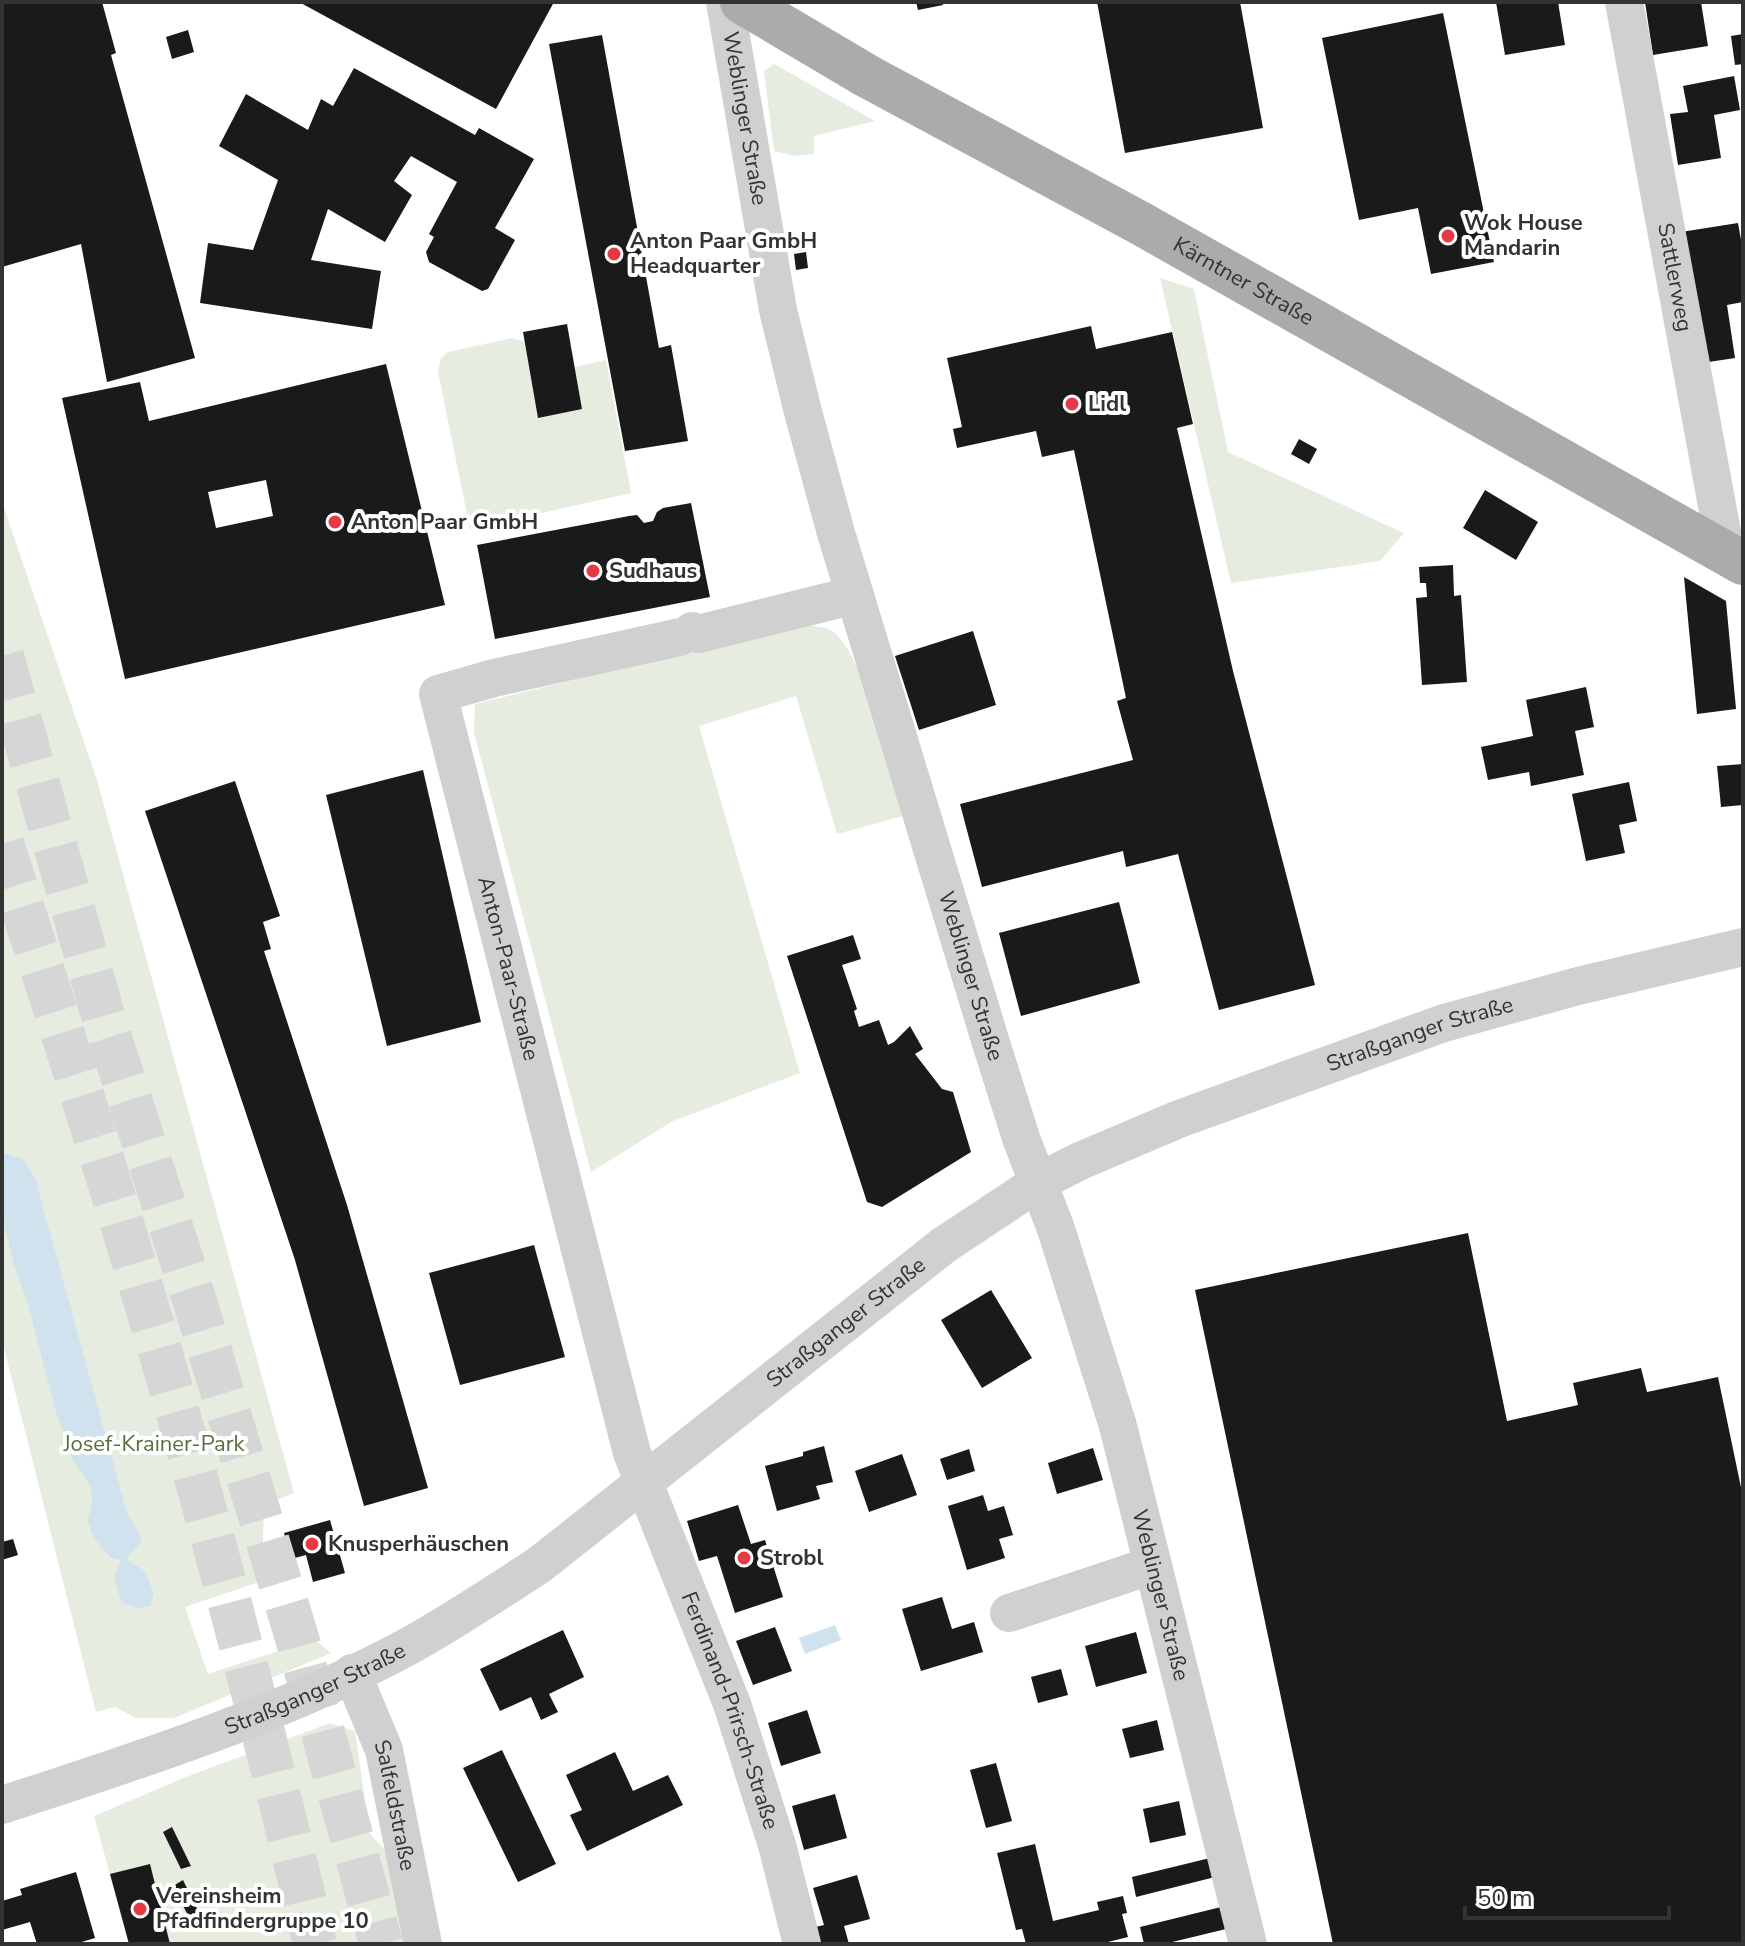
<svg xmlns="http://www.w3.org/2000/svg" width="1745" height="1946" font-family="'Nunito Sans',sans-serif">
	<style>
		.green { fill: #e6ecdf }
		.water { fill: #cfe2ee }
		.building { fill: #1a1a1a; fill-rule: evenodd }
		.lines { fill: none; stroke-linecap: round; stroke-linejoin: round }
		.highway-tunnel { stroke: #d6d6d6; stroke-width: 44; stroke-dasharray: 44 22; stroke-linecap: butt }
		.minor { stroke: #d0d0d0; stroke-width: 38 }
		.major { stroke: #ababab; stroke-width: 44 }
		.poi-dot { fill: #e63946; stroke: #fff; stroke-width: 3 }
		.labels { text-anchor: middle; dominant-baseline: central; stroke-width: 8; stroke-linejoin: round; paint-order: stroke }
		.street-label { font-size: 22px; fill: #333; stroke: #fff }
		.poi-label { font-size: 22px; font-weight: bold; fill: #333; stroke: #fff; text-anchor: start }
		.park-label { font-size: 22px; fill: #56703f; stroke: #fff }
	</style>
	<rect width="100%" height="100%" fill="#fff"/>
	<g class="green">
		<path d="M774,64l101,57 -61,15v18l-19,2 -21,-5 -10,-80z"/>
		<path d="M1160,278l34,11 34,163 176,81 -24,28 -149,22z"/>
		<path d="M512,338l13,4 14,75 43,-8 -7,-42 31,-7 25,133 -161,36 -32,-157 3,-14 7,-6z"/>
		<path d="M2,502l95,278 197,713 -30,12 -2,76 -77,26 23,67 107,-35 16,14 -157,65h-38l-21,-11 -19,5 -94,-372z"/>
		<path d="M793,626c13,0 32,-2 43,8 30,28 55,140 67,182l-66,18 -41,-138 -97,30 101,347 -127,48 -82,51 -117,-439 1,-29z"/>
		<path d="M330,1723l25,8 15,103 19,20 23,90h-283l-35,-128 92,-39z"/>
	</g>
	<g class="water">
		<path d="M2,1152l20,7 13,19 91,332 16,31 -16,18 19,12 9,23 -4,12 -12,2 -16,-5 -8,-25 6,-18 -9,-2 -18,-21 -5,-17 4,-17 -1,-16 -19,-29 -16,-46 -28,-108 -15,-42 -11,-50z"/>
		<path d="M835,1625l6,15 -36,14 -6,-16z"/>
	</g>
	<g class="building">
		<path d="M2,2h100l14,51 -5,2 84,303 -88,24 -26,-138 -79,23z"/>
		<path d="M299,2h255l-58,107z"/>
		<path d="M916,2h26l1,3 -25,5z"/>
		<path d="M1097,2h143l23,126 -138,25z"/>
		<path d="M1496,2h62l7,43 -60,10z"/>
		<path d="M1645,2h56l7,44 -55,9z"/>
		<path d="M1443,13l51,249 -63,12 -13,-66 -59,12 -37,-182z"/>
		<path d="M188,30l6,22 -22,7 -6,-22z"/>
		<path d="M1743,34v30l-8,1 -4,-29z"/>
		<path d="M602,35l57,313 12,-3 17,96 -63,10 -76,-407z"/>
		<path d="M354,68l121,67 4,-7 55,31 -39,69 20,12 -27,49 -6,2 -53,-29 -3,-10 8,-15 -5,-3 28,-52 -46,-26 -17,25 18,14 -27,47 -57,-33 -17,51 70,11 -9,58 -172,-26 8,-60 45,7 25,-70 -59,-34 27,-52 62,36 13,-31 12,7z"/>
		<path d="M1734,76l6,34 -26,5 7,43 -43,7 -8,-51 18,-2 -5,-26z"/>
		<path d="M1738,223l5,28v51l-16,3 8,53 -33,5 -21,-131z"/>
		<path d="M806,252l2,16 -12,2 -2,-16z"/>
		<path d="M567,324l15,85 -44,9 -15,-86z"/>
		<path d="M1091,326l5,23 76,-17 21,92 -16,4 56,243 82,314 -96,25 -41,-156 -52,13 -3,-16 -141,36 -22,-83 173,-44 -16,-59 9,-3 -52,-248 -32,7 -6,-26 -79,17 -4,-19 9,-2 -15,-69z"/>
		<path d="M386,364l59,241 -320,74 -63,-281 78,-16 9,39zM266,480l7,36 -57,12 -8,-36z"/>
		<path d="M1299,439l18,10 -8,15 -18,-10z"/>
		<path d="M1485,490l53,32 -22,38 -53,-32z"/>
		<path d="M691,503l19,94 -215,42 -18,-94 152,-29 8,-1 7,8 9,-2 4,-9 6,-4z"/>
		<path d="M1453,565l1,31 7,-1 6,87 -45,3 -6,-87 11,-1 -1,-14h-6l-1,-16z"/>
		<path d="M1684,577l42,24 10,108 -39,5z"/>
		<path d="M973,631l23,74 -77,25 -24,-74z"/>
		<path d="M1586,687l8,40 -19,4 9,44 -53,11 -2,-14 -41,8 -7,-33 52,-11 -7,-36z"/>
		<path d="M1743,764v41l-22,2 -4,-41z"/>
		<path d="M423,770l58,252 -94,24 -61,-251z"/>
		<path d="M235,781l45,135 -17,6 8,27 -7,2 83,254 81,283 -64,18 -69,-246 -150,-449z"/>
		<path d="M1629,782l8,39 -18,4 6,28 -39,8 -14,-67z"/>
		<path d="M1119,902l21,81 -119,33 -22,-83z"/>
		<path d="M853,935l8,24 -19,6 15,44 -3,2 5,16 20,-7 9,25 6,-3 16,-16 13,23 -8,5 27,35 11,3 18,60 -89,55 -15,-5 -80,-246z"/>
		<path d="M1468,1233l39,188 71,-16 -5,-22 68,-15 6,24 71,-15 25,120v447h-410l-138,-654z"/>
		<path d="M534,1245l31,112 -105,28 -31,-112z"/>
		<path d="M991,1290l41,68 -50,30 -41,-68z"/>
		<path d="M824,1446l9,36 -17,4 4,13 -43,12 -12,-45 38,-10v-4z"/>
		<path d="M1093,1448l10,32 -46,14 -9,-31z"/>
		<path d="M969,1449l6,22 -28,9 -7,-21z"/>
		<path d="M902,1454l15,41 -48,17 -14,-41z"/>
		<path d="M983,1495l5,16 16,-5 9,29 -14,4 6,19 -38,12 -19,-64z"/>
		<path d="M738,1505l13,39 14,-4 18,57 -48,16 -18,-57 -18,5 -12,-40z"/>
		<path d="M330,1520l15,53 -32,9 -7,-27 -15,4 -7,-26z"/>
		<path d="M13,1539l5,16 -16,5v-18z"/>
		<path d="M942,1597l10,32 22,-7 9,30 -62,19 -19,-62z"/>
		<path d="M775,1627l17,44 -39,14 -17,-44z"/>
		<path d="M563,1630l21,47 -35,17 9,18 -17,8 -10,-23 -31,14 -20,-42z"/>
		<path d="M1136,1632l11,41 -51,14 -11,-41z"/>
		<path d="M1061,1669l7,26 -30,8 -7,-26z"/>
		<path d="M807,1710l14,43 -40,13 -13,-43z"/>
		<path d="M1157,1720l7,30 -34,8 -8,-29z"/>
		<path d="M502,1750l54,114 -38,18 -55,-114z"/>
		<path d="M615,1752l18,39 35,-16 15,30 -96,46 -17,-36 12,-5 -16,-35z"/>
		<path d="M996,1763l16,58 -26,7 -16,-58z"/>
		<path d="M835,1794l12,44 -43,12 -12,-44z"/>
		<path d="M1179,1801l7,34 -36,8 -7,-34z"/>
		<path d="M172,1827l19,39 -10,3 -18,-37z"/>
		<path d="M1035,1844l18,77 46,-11 -2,-8 26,-6 4,17 -5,1 6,23 -28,7h-74l-4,-15 -6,1 -19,-77z"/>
		<path d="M1210,1858l5,19 -79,20 -4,-20z"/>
		<path d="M150,1864l20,80h-41l-19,-70z"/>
		<path d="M76,1872l19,66 -20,6h-38l-7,-22 -28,8v-29l20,-6 -2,-6z"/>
		<path d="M857,1875l13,44 -26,7 5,18h-34l-4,-16 13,-3 -11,-37z"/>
		<path d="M183,1880l23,47 -10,4 -23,-45z"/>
		<path d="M1221,1907l5,22 -62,15h-20l-4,-17z"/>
	</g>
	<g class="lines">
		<g class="highway-tunnel">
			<path d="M2,656l102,363 87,270 106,349 84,306"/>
			<path d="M2,844c68,211 136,423 195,637 42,153 81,308 118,463"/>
		</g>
		<g class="minor">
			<path id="s1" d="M725,2l53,308 25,102 33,121 155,510 30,95 35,91 62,197 130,518"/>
			<path id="s2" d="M1624,2l102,552"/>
			<path d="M692,631l6,3 157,-39"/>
			<path id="s3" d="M680,637l-186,41 -56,16 194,759 100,251 45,141 25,99"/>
			<path d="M1009,1613l144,-48"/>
			<path id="s4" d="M352,1673l32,77 39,194"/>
			<path id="s5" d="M2,1805c138,-45 279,-90 407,-159 45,-25 87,-53 130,-81l405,-320 95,-63 41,-21 99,-42 265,-96 134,-37 165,-39"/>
		</g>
		<path class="major" id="s6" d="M742,2l125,74 273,147 603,340"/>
	</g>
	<g class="poi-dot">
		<circle cx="1448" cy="236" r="8"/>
		<circle cx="614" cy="254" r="8"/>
		<circle cx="1072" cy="404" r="8"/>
		<circle cx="335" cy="522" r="8"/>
		<circle cx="593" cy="571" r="8"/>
		<circle cx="312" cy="1544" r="8"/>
		<circle cx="744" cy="1558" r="8"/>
		<circle cx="140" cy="1909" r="8"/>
	</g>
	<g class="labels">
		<g class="street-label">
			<text stroke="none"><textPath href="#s1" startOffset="118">Weblinger Straße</textPath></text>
			<text stroke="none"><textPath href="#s2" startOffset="280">Sattlerweg</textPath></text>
			<text stroke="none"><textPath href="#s6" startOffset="574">Kärntner Straße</textPath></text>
			<text stroke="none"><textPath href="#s3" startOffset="532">Anton-Paar-Straße</textPath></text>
			<text stroke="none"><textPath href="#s1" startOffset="1006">Weblinger Straße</textPath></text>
			<text stroke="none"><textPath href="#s5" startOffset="1630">Straßganger Straße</textPath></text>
			<text stroke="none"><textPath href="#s5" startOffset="982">Straßganger Straße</textPath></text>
			<text stroke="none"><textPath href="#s1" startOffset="1654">Weblinger Straße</textPath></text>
			<text stroke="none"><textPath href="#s5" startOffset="334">Straßganger Straße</textPath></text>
			<text stroke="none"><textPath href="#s3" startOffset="1308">Ferdinand-Prirsch-Straße</textPath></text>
			<text stroke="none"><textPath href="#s4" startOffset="140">Salfeldstraße</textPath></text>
		</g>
		<g class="poi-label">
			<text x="1464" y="223">Wok House<tspan x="1464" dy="25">Mandarin</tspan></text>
			<text x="630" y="241">Anton Paar GmbH<tspan x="630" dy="25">Headquarter</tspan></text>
			<text x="1088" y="404">Lidl</text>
			<text x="351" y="522">Anton Paar GmbH</text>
			<text x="609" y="571">Sudhaus</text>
			<text x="328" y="1544">Knusperhäuschen</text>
			<text x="760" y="1558">Strobl</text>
			<text x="156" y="1896">Vereinsheim<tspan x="156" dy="25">Pfadfindergruppe 10</tspan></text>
		</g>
		<g class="park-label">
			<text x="154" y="1444">Josef-Krainer-Park</text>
		</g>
	</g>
	<rect width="1745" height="1946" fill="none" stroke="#333333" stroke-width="8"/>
	<path d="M1465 1906v12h204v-12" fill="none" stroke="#333333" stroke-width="4"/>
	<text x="1477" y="1906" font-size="24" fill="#333333" stroke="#ffffff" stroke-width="6" paint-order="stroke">50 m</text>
</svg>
